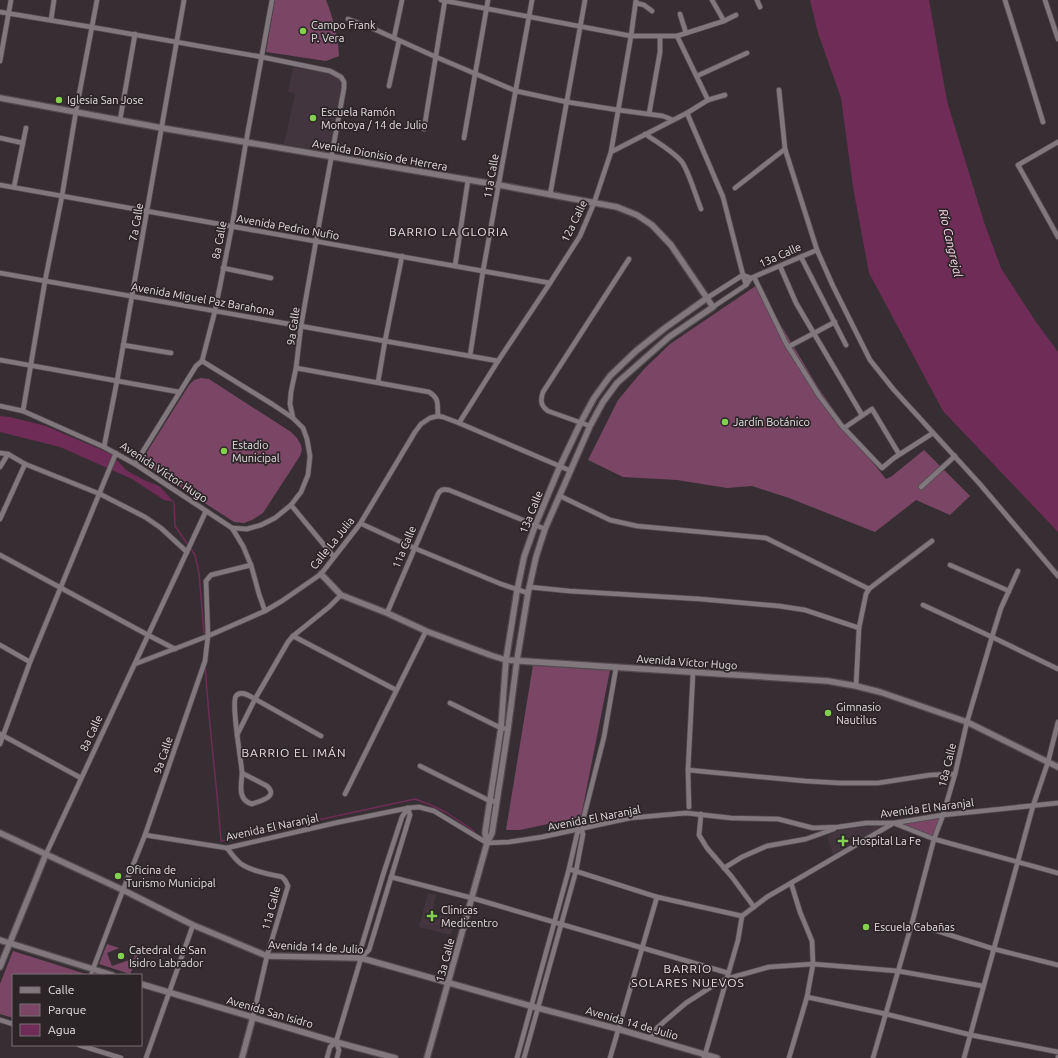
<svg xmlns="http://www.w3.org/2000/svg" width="1058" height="1058" font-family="Ubuntu,sans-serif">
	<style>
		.built { fill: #43353d }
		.green { fill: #7b4665 }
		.water { fill: #6f2c56 }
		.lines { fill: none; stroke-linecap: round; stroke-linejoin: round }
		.stream { stroke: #6f2c56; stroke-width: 1.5 }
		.pedestrian-casing { stroke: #514b4e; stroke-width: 5.5 }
		.minor-casing { stroke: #514b4e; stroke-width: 6 }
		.tertiary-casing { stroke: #514b4e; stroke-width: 8 }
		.pedestrian { stroke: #81787d; stroke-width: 3.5 }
		.minor { stroke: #81787d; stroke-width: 4.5 }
		.tertiary { stroke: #81787d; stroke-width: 5.5 }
		.poi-dot { fill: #83d04e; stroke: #2c2528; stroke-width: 1.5 }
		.labels { text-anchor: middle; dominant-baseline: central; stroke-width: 3.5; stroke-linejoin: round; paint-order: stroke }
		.poi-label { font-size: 11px; fill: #e4dfe1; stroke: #2c2528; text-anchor: start }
		.street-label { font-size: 11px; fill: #e4dfe1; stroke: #2c2528 }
		.neighbourhood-label { font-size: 12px; letter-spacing: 1px; fill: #e4dfe1; stroke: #2c2528 }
		.water-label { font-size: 12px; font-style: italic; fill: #ffd5eb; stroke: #2c2528 }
	</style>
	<rect width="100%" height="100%" fill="#362e32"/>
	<g class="built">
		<path d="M293,67l38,6 9,6 2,4 -12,69 -46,-8 11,-50 -7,-2z"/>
		<path d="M887,825l-39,20 -15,10 -6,-19 12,-6 23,-3z"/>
		<path d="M428,893l8,2 -4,18 23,6 -4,16 -32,-8z"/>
	</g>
	<g class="green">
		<path d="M275,0h51c7,18 12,36 13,56l-13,5 -60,-9z"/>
		<path d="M757,285l62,104 39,55 28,35 6,-3 32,-26 46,46 -20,19 -34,-15 -41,32 -86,-34 -37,-12 -25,2 -50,-8 -54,-3 -35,-17 30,-60 26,-31 26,-25z"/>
		<path d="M201,378l8,1 82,53 6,6 4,7 1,5 -2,6 -37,57 -11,7 -8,3 -10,-1 -83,-54 -4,-9v-7l42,-67 5,-5z"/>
		<path d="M533,665l77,5 -29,147 -61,13h-14z"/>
		<path d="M943,815l-9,24 -33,-15z"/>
		<path d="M107,944l12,4 -12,5 5,13 23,-8 -1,-3 1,-1v-1l3,-2v-3l-2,-2 -4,1v-1h-2l-1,-2 13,4 -12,26 -31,-10z"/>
		<path d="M13,951l76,24h-76v43l-13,-4v-30z"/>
	</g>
	<g class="water">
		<path d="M810,0h119l18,101 37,121 17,46 33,51 24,33v180l-115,-121 -74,-138 -16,-86 -12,-89 -23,-65z"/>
		<path d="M0,416l10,1 36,9 65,28 15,16 18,10 15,6 15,16 -10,-2 -32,-21 -72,-32 -60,-15z"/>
	</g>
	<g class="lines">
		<g class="stream">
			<path d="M174,502l1,24 20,29 4,18 5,60"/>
			<path d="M205,666l4,49 8,80 4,46 194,-42 16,6 16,8 27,18"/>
		</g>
		<defs>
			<path id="pedestrian" d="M91,975l2,-6"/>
			<g id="minor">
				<path d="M441,0l190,36h46l47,-15 12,-6"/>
				<path d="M712,0l12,21"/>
				<path d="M757,0l3,7"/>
				<path d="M1005,0l17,54 21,68"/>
				<path d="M1045,0l13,39"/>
				<path d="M636,3l8,2 8,6"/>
				<path d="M0,12l91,15 171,30 68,14 11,6 3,5v6l-28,153 -15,85 -5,42 -5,24 -1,12 3,14 10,10 4,11 3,17 -2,19 -7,17 -10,13 -16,13 -14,7 -14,4 -15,-1"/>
				<path d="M680,14l6,19"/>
				<path d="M348,19l26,10 62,28 80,34 51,11 51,8 45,6 10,4"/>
				<path d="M51,20l3,-20"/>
				<path d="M677,36l31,64"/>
				<path d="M394,38l8,-38"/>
				<path d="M0,61l11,-61"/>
				<path d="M697,76l50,-23"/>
				<path d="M389,86l10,-45"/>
				<path d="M779,90l6,59 32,101 16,36 37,74 24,30 85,93 79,93"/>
				<path d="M687,113l36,84 20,78 3,10"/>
				<path d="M649,114l11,-62v-16"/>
				<path d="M120,120l15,-86"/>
				<path d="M424,129l21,-129"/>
				<path d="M645,134c12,8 28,17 37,28 7,10 14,35 19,47"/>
				<path d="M0,138l23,5"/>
				<path d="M464,138l24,-138"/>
				<path d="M1058,142l-40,23 40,72"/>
				<path d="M611,152l76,-39 21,-13 17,-5"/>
				<path d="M0,185l550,98"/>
				<path d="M14,187l12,-59"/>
				<path d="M735,188l50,-39"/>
				<path d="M550,195l35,-195"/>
				<path d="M801,257l45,88"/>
				<path d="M455,266l13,-86"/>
				<path d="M780,266l16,37 66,112"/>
				<path d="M223,268l48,10"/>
				<path d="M0,273l498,88"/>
				<path d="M754,277l32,66 34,54 22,29 40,42 12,-10 39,-25"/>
				<path d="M707,298l36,-23 8,3"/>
				<path d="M713,307l33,-22 5,-7 66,-28"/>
				<path d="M123,345l48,8"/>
				<path d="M788,347l47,-25"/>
				<path d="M470,356l13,-85 49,-271"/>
				<path d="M0,360l179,32"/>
				<path d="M202,361l70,43 21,14"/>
				<path d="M296,368l133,24c11,7 8,12 9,24"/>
				<path d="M378,382l7,-41 17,-85"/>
				<path d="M0,406l23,5 81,36 31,17 97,64 11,18 8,19 8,29 6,17"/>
				<path d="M23,411l22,-130 17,-85 14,-85 21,-111"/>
				<path d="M459,423l39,-62 52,-78 30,-47 14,-33 17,-51 20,-116 5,-36"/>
				<path d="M590,426l-42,-15c-7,-5 -8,-10 -5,-19l86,-133"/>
				<path d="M844,428l28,-19 27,45"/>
				<path d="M104,447l13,-66 67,-381"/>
				<path d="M0,453l8,1 17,10 75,30 45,23 16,11 26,24"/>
				<path d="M135,464l61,-98 6,-5 13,-50 17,-85 14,-84 26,-142"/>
				<path d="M0,467l8,-13"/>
				<path d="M921,487l34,-31"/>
				<path d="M560,496l50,24 27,6 129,12 103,51"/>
				<path d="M291,505l43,52"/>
				<path d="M0,519l25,-55"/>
				<path d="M364,525l50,23 87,36 27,9"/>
				<path d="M0,555l148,80 27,14"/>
				<path d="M950,565l59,26"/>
				<path d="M529,587l40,4 131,8 79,7 26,4 54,18"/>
				<path d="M923,605l69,32 66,32"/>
				<path d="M387,613l51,-119c3,-5 6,-5 11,-4l96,39"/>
				<path d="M293,636l103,54"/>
				<path d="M0,645l30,17"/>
				<path d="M135,664l73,-28 57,-25 17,-10 39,-27 39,-50 55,-92 6,-8 9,-6 8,-2 5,1 16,6 112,48"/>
				<path d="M856,686l3,-58 7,-34 3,-5 5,-4 58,-44"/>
				<path d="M450,703l51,25 7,1"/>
				<path d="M0,734l81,44"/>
				<path d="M237,735l18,-36 33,-57 5,-6 36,-29 12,-12"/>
				<path d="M0,744l30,-82 86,-209"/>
				<path d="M420,766l70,35 7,1"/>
				<path d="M688,770l117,11 35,2h38l52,-8 25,-1"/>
				<path d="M242,773l25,13c12,11 -7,15 -15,18 -8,-2 -11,-8 -11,-16 0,-5 1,-11 1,-16 -1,-12 -11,-69 -6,-76 5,-7 15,1 19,3l66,37"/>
				<path d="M345,794l81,-163"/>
				<path d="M689,807l-1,-37 5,-97"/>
				<path d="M701,814l-2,21 8,13 25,29 22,30"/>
				<path d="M896,824l38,15 124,34"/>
				<path d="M145,835l82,13 108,-25 73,-15 11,-1 15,4 53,32 22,-1 33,-5 88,-19 56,-5 45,5 47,1 35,9 25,-1 28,-4h28l49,-8 115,-12"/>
				<path d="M227,848c4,5 8,11 13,15 10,8 29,11 42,14l3,3 3,6 -21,70 -14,61"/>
				<path d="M46,854l160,-343"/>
				<path d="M724,868l18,-11 25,-11 39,-7 28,-10"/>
				<path d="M569,869l88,28 85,19"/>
				<path d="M391,877l81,21 256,75"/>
				<path d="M742,916l25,-19 125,-73"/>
				<path d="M912,923l82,26 64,16"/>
				<path d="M361,958l8,-8 41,-135 -2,-7"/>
				<path d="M93,969l30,-79 22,-55 60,-174 3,-25 -2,-55 5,-6 40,-10"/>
				<path d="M807,997l79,17 85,21 87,17"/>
				<path d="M0,1020l13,4"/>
				<path d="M650,1038l7,-10 9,-8 20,-17 25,-16 15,-8 43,-12 44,-3 85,7 85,15"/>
				<path d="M336,1042l3,8 -2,8"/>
				<path d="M79,1045l42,13"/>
				<path d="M146,1058l47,-133"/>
				<path d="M327,1058l3,-11 6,-5 25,-84v-10l22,-73 19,-58 6,-9"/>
				<path d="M517,1058l52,-189 8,-35 4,-6 23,-91 12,-69"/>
				<path d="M524,1058l52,-187 7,-37 -2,-6"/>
				<path d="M610,1058l47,-161"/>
				<path d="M704,1058l34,-118 4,-24"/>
				<path d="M789,1058l18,-61 6,-33 -1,-23 -12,-29 -9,-29"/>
				<path d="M873,1058l39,-135 22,-84 9,-24 12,-41 12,-52 25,-85 9,-29 17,-37"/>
				<path d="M964,1058l69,-252 15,-44 10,-40"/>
				<path d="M1058,1058v-1"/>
			</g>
			<g id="tertiary">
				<path d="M0,98l162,30 337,57 118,22 20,8 15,10 19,20 42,62 -44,30 -52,46 -14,19 -13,24 -45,103 -9,28 -8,36 -11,67 -9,69 -16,104 -5,10 -60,215"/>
				<path d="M321,574l20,21 46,18 39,18 64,24 16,5 322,21 28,5 24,6 87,30 91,45"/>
				<path d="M0,833l123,57 70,35 74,31 94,2 177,50 80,21 99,29"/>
				<path d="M487,843l-2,-10 16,-105 5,-68 11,-69 7,-34 11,-31 25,-60 21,-44 13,-24 16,-22 26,-25 29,-23 42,-30"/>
				<path d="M0,940l112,35"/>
				<path d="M0,967l46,-113"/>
				<path d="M141,984l195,58 59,16"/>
				<path d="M242,1058l11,-41"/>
			</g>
		</defs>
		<use href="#pedestrian" class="pedestrian-casing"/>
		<use href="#minor" class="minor-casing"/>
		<use href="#tertiary" class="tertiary-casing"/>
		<use href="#pedestrian" class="pedestrian"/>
		<use href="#minor" class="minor"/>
		<use href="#tertiary" class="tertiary"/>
	</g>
	<g class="poi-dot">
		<circle cx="303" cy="31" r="4"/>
		<circle cx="59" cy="100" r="4"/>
		<circle cx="313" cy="118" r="4"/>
		<circle cx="725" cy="422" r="4"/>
		<circle cx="224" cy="451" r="4"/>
		<circle cx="828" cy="713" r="4"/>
		<path d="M841 835h4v4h4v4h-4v4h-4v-4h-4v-4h4z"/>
		<circle cx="118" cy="876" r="4"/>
		<path d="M430 910h4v4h4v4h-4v4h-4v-4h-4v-4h4z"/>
		<circle cx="866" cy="927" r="4"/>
		<circle cx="121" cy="956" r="4"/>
	</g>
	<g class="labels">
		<g class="poi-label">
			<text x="311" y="25">Campo Frank<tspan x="311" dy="13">P. Vera</tspan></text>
			<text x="67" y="100">Iglesia San Jose</text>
			<text x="321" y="112">Escuela Ramón<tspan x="321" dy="13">Montoya / 14 de Julio</tspan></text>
			<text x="733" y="422">Jardín Botánico</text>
			<text x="232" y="445">Estadio<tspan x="232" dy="13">Municipal</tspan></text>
			<text x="836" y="707">Gimnasio<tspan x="836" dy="13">Nautilus</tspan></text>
			<text x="852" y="841">Hospital La Fe</text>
			<text x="126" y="870">Oficina de<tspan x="126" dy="13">Turismo Municipal</tspan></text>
			<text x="441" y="910">Clinicas<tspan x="441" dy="13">Medicentro</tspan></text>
			<text x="874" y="927">Escuela Cabañas</text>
			<text x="129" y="950">Catedral de San<tspan x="129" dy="13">Isidro Labrador</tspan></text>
		</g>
		<g class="street-label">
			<text transform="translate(380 155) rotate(10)">Avenida Dionisio de Herrera</text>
			<text transform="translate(491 176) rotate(-80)">11a Calle</text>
			<text transform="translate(574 221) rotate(-64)">12a Calle</text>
			<text transform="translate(136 222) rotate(-80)">7a Calle</text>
			<text transform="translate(288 227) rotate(10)">Avenida Pedrio Nufio</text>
			<text transform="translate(219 240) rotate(-79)">8a Calle</text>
			<text transform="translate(780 255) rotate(-24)">13a Calle</text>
			<text transform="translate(203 299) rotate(10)">Avenida Miguel Paz Barahona</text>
			<text transform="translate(293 326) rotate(-82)">9a Calle</text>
			<text transform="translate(164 472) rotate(33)">Avenida Víctor Hugo</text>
			<text transform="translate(531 512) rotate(-68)">13a Calle</text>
			<text transform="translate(332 543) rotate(-51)">Calle La Julia</text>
			<text transform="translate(404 547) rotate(-67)">11a Calle</text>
			<text transform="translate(687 662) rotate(4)">Avenida Víctor Hugo</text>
			<text transform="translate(91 733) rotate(-65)">8a Calle</text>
			<text transform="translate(163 755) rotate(-71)">9a Calle</text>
			<text transform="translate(947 765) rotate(-76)">18a Calle</text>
			<text transform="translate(927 808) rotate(-7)">Avenida El Naranjal</text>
			<text transform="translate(594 818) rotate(-11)">Avenida El Naranjal</text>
			<text transform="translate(272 827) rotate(-12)">Avenida El Naranjal</text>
			<text transform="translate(271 908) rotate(-75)">11a Calle</text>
			<text transform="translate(316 947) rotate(3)">Avenida 14 de Julio</text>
			<text transform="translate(445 960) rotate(-75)">13a Calle</text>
			<text transform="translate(270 1012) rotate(16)">Avenida San Isidro</text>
			<text transform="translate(632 1023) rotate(16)">Avenida 14 de Julio</text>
		</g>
		<g class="neighbourhood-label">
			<text x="449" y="231">BARRIO LA GLORIA</text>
			<text x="294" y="752">BARRIO EL IMÁN</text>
			<text x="688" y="968">BARRIO<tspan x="688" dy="14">SOLARES NUEVOS</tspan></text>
		</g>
		<g class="water-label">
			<text transform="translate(951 243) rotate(77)">Río Cangrejal</text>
		</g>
	</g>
	<rect x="12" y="974" width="130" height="72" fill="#2c2528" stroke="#766f72"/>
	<rect x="20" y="987" width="20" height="6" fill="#81787d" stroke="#766f72"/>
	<text x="48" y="994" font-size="12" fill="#e4dfe1">Calle</text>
	<rect x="20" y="1004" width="20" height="12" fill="#7b4665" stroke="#766f72"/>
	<text x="48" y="1014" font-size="12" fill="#e4dfe1">Parque</text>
	<rect x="20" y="1024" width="20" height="12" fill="#6f2c56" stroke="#766f72"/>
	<text x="48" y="1034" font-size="12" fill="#e4dfe1">Agua</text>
</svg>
